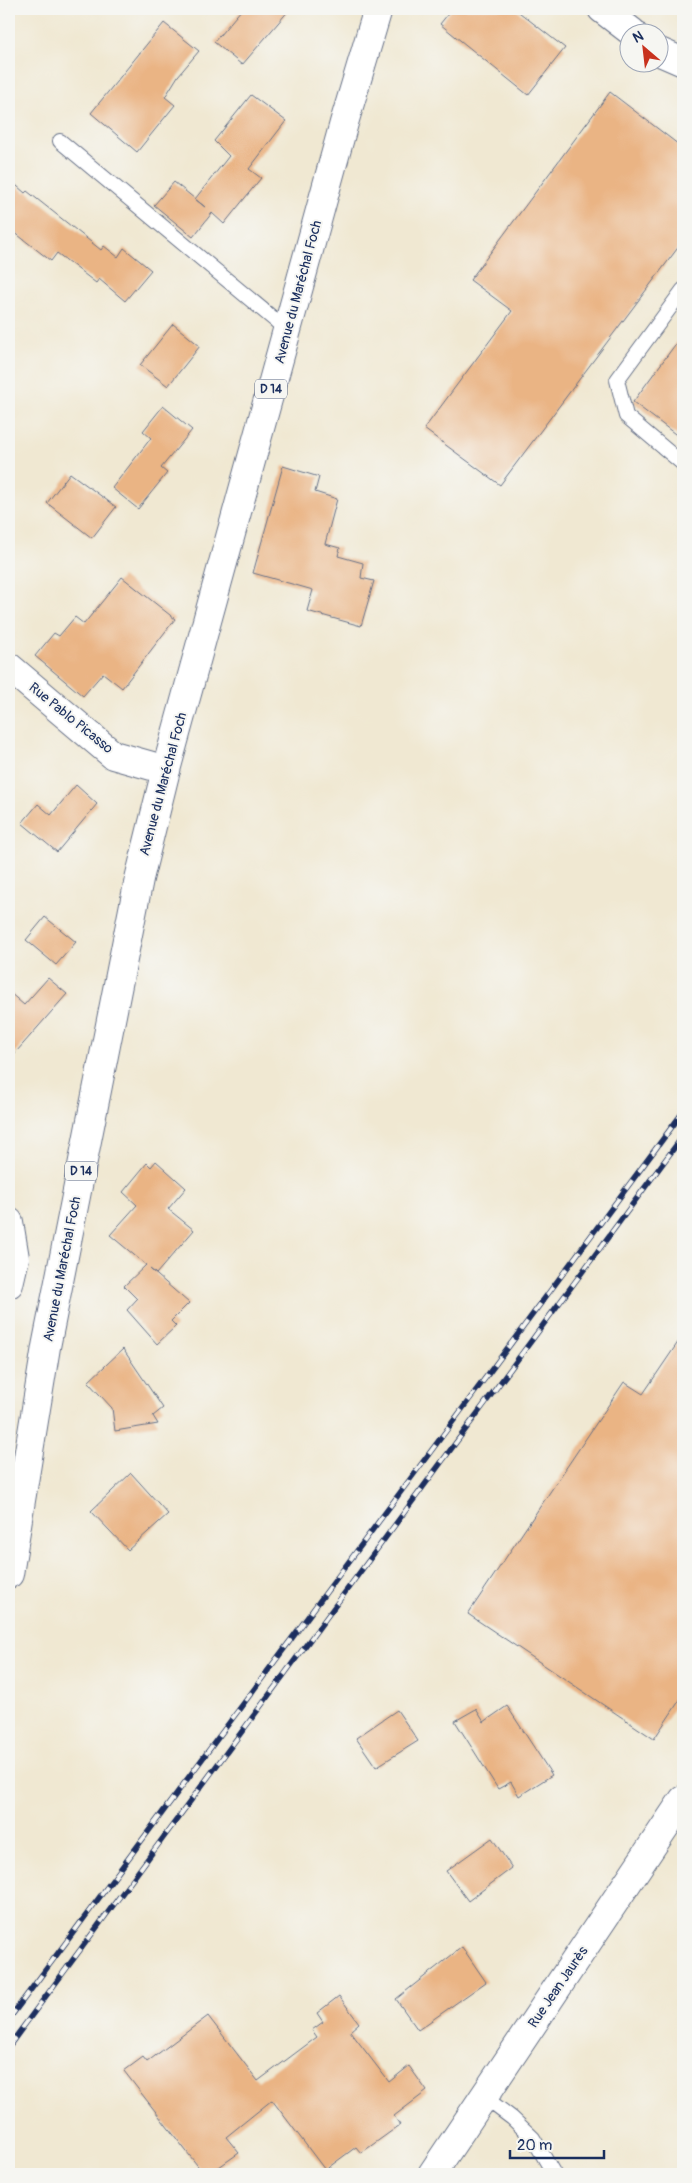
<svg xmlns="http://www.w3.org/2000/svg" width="692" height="2183" font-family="Pangolin,sans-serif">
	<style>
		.building { fill: #eab484 }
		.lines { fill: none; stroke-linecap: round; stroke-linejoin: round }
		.service-casing { stroke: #667087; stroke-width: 16 }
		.minor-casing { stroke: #667087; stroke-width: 30 }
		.secondary-casing { stroke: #667087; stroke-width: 30 }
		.primary-casing { stroke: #667087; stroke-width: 30 }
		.service { stroke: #fff; stroke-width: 14 }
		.minor { stroke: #fff; stroke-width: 28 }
		.secondary { stroke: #fff; stroke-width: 28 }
		.primary { stroke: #fff; stroke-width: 28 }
		.rail-casing { stroke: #1b2f5e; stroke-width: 5.5 }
		.rail { stroke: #f6f6f2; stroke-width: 4; stroke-dasharray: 11; stroke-linecap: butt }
		.labels { text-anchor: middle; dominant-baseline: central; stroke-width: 4; stroke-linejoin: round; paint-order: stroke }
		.shield { fill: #f6f6f2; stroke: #5d6b8a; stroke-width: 1 }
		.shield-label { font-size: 12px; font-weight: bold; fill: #1b2f5e }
		.street-label { font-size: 14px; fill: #1b2f5e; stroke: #f6f6f2 }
	</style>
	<rect width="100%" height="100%" fill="#f6f6f2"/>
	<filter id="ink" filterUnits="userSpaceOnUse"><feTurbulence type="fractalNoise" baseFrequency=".02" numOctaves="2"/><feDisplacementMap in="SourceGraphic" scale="10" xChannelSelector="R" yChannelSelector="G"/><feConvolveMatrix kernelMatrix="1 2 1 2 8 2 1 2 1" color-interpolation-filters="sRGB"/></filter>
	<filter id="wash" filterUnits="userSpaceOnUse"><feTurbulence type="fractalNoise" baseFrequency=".0096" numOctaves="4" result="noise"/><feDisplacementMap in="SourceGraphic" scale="20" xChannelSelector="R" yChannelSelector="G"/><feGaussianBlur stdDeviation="1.12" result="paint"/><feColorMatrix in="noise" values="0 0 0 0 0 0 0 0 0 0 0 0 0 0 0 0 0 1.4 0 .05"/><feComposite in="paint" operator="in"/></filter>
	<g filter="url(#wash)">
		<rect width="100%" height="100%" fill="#f0e8d2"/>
		<g id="blocks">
			<g class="building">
				<path d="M242,9h48l-48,56 -28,-23z"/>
				<path d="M452,9h63l50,39 -37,47 -88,-71z"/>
				<path d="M164,23l35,28 -21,25 -13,21 10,8 -38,47 -46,-39z"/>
				<path d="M610,92l73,56v93l-183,244 -76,-56 88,-118 -42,-31z"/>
				<path d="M251,95l35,26 -37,48 12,9 -37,46 -12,-11 -19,24 -39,-32 20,-23 31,25 -10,-8 34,-43 -15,-15z"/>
				<path d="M9,179l16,14 2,-2 74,59 3,-4 14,11 6,-9 27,22 -26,31 -26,-22 -3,4 -39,-30 -6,8 -42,-33z"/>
				<path d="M173,324l27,22 -32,40 -28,-21z"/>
				<path d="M683,334v106l-50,-38z"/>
				<path d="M163,406l29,24 -31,38 6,5 -29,36 -26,-21 39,-50 -8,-7z"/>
				<path d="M283,466l36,11 -4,15 22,7 -12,45 15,4 -2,8 25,7 -2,15 13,3 -13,45 -54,-15 6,-21 -60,-17z"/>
				<path d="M70,473l46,34 -24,31 -45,-35z"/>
				<path d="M122,577l53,42 -53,69 -19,-15 -20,23 -48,-40 19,-23 5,3 16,-19 9,7z"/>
				<path d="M76,785l21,19 -40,48 -35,-29 16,-19 13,11z"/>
				<path d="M45,917l31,25 -20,23 -30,-25z"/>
				<path d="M48,978l19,16 -58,66v-68l15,13z"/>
				<path d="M156,1161l30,27 -18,21 26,21 -38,44 -6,-5 39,34 -18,18 5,5 -19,18 -30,-34 10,-11 -13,-13 22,-21 -36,-30 27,-30 -14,-13 24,-29 4,4z"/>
				<path d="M683,1335v360l-29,44 -186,-125 156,-232 19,12z"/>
				<path d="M123,1349l40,59 -10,8 5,8 -43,7 -3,-23 -24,-26z"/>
				<path d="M131,1473l37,41 -40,36 -37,-39z"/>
				<path d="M507,1706l45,69 -33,21 -8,-14 -13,7 -43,-68 21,-12 8,13z"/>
				<path d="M397,1710l21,31 -42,26 -20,-29z"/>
				<path d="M492,1838l20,30 -44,33 -22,-30z"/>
				<path d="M462,1947l24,35 -68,48 -22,-31z"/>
				<path d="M339,1996l20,27 -9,8 39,51 20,-16 18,25 -33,25 6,9 -39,28 -5,-6 -31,23 -53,-70 -46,37 13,16 -30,21h-5l-80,-103 19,-14 4,5 61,-46 50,65 59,-44 -5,-7 11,-8 -6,-9z"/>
			</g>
		</g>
	</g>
	<g filter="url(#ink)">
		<use href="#blocks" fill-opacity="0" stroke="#667087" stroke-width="1"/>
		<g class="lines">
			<defs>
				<g id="service">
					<path d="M60,141l227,189"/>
					<path d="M683,290l-66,90 9,36 57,48"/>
					<path d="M484,2097l28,21 21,20 21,36"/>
				</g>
				<g id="minor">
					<path d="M602,9l30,23"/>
					<path d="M660,52l23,10"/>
					<path d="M9,667l104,88 53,15"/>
					<path d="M9,1222l6,36 -6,26"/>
				</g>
				<path id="secondary" d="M432,2174l251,-374"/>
				<path id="primary" d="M9,1574l37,-227 93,-468 27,-109 178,-647 34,-114"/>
			</defs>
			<use href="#service" class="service-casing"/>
			<use href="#minor" class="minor-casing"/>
			<use href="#secondary" class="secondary-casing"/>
			<use href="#primary" class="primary-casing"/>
			<use href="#service" class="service"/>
			<use href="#minor" class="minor"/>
			<use href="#secondary" class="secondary"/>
			<use href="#primary" class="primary"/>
			<defs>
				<g id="rail">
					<path d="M9,2019l674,-907"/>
					<path d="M9,2046l674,-910"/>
				</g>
			</defs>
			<use href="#rail" class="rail-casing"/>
			<use href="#rail" class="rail"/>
		</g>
	</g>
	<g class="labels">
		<g class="shield">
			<rect x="255" y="379.5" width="32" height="19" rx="4"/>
			<rect x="65" y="1161.5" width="32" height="19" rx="4"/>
		</g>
		<g class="shield-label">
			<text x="271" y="389">D 14</text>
			<text x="81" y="1171">D 14</text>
		</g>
		<g class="street-label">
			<text transform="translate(298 292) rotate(-75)">Avenue du Maréchal Foch</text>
			<text transform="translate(71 718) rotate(39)">Rue Pablo Picasso</text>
			<text transform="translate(163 784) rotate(-75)">Avenue du Maréchal Foch</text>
			<text transform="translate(62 1269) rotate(-79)">Avenue du Maréchal Foch</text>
			<text transform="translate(558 1987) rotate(-56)">Rue Jean Jaurès</text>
		</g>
	</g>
	<rect width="692" height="2183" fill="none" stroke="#f6f6f2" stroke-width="30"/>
	<g transform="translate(644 48) rotate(332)"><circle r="24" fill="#f6f6f2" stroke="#9ea6b7"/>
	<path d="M0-4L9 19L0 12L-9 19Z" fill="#c8321e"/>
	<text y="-8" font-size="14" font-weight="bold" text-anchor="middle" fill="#1b2f5e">N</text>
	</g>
	<path d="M510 2150v8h94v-8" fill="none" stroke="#1b2f5e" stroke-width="2.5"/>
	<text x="517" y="2150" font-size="15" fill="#1b2f5e" stroke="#f6f6f2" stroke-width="4" paint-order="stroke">20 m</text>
</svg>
